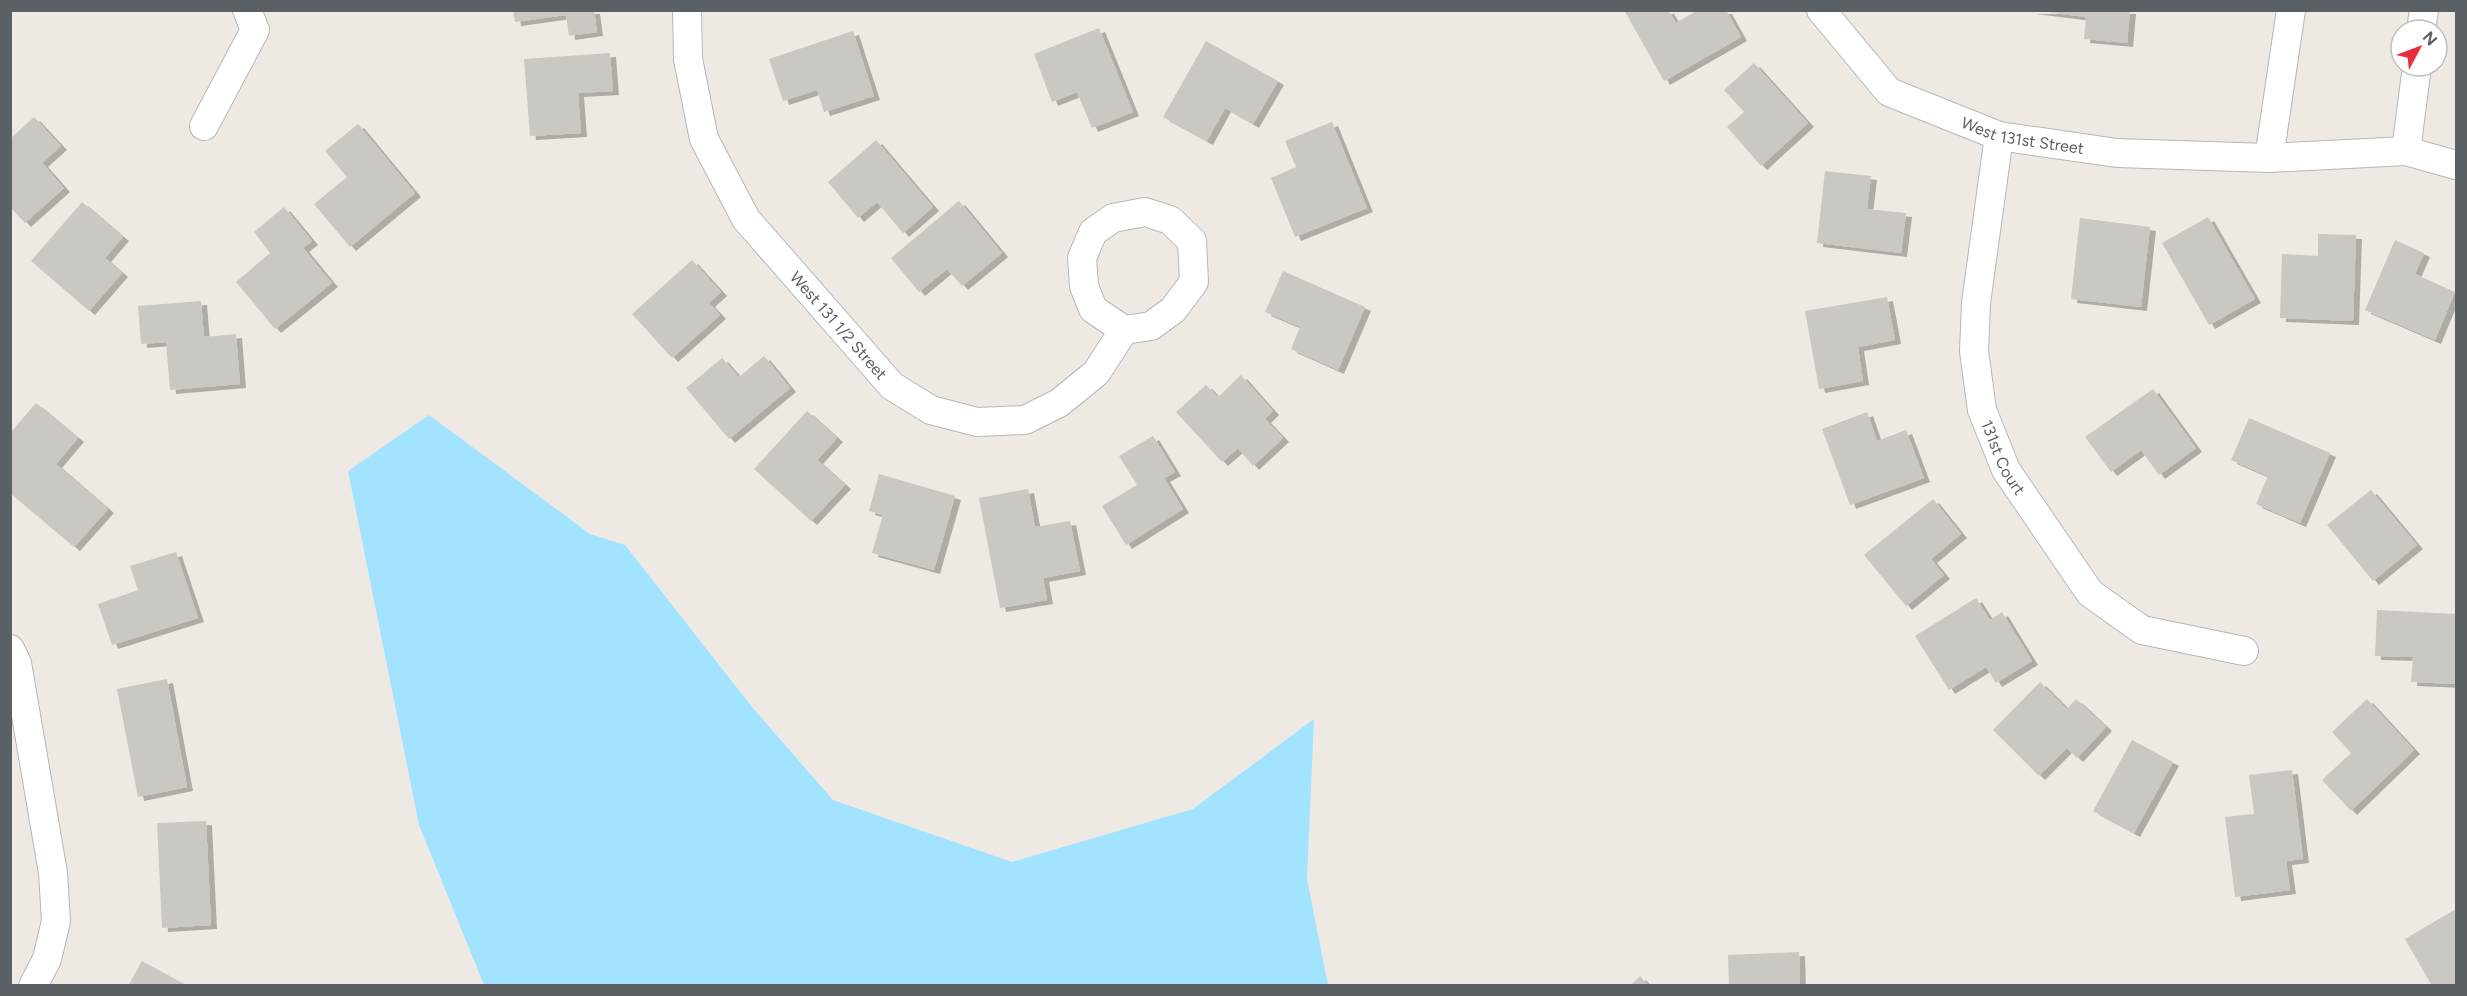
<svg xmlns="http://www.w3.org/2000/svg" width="2467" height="996" font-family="Figtree,sans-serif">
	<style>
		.water { fill: #a2e4ff }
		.building { fill: #cbc7c2; filter: url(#shadow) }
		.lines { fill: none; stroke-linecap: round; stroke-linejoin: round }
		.minor-casing { stroke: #b4b7ba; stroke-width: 30 }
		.minor { stroke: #fff; stroke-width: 28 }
		.labels { text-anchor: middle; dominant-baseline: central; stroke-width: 5; stroke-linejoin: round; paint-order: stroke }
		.street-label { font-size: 16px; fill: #5b6064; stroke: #fff }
	</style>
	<defs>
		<filter id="shadow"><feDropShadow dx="6" dy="4" stdDeviation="0" flood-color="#0004"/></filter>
	</defs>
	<rect width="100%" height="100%" fill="#eeeae3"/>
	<path class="water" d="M429,415l161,119 35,11 127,162 81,93 179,62 181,-53 121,-90 -7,160 21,106h-844l-65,-160 -71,-354z"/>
	<g class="building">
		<path d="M513,10h81l3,22 -28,4 -3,-21 -51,7z"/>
		<path d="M1624,10h44l8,13 22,-13h28l15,27 -77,44z"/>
		<path d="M2030,10h100l-3,33 -43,-4 2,-22z"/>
		<path d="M1099,28l34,84 -41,16 -15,-36 -25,10 -18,-48z"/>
		<path d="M853,31l21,65 -50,16 -7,-22 -34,11 -14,-42z"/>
		<path d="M1206,41l72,40 -25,43 -28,-16 -18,33 -44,-24z"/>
		<path d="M610,53l3,38 -35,2 3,40 -51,3 -6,-77z"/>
		<path d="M1754,63l54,60 -47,43 -34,-39 17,-15 -20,-22z"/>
		<path d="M34,117l27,29 -19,17 22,25 -39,35 -15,-16v-68z"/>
		<path d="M1332,122l35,86 -72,29 -24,-59 25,-11 -11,-26z"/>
		<path d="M358,124l57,69 -65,54 -36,-43 33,-27 -22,-26z"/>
		<path d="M876,140l57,67 -30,26 -26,-31 -19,16 -30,-36z"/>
		<path d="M1825,171l46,5 -4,33 39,4 -5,40 -84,-10z"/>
		<path d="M959,201l43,52 -40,33 -15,-17 -28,23 -28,-34z"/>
		<path d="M82,202l41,35 -18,21 17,15 -33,38 -58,-50z"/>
		<path d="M284,207l28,34 -9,7 29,35 -57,46 -39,-47 34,-29 -16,-21z"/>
		<path d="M2208,217l47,82 -46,26 -47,-82z"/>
		<path d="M2080,218l70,9 -9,80 -70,-8z"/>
		<path d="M2318,234l38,1 -3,86 -73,-3 2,-64 36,2z"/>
		<path d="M2395,240l29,13 -9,21 40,18 -20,48 -70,-30z"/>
		<path d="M692,260l29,32 -12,11 11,12 -48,43 -40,-44z"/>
		<path d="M1283,271l82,36 -27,63 -47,-21 9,-22 -35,-15z"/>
		<path d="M1887,297l8,43 -37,7 5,34 -44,8 -14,-78z"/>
		<path d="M201,301l3,36 32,-3 4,50 -70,6 -4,-48 -25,2 -3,-38z"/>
		<path d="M764,356l26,32 -61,51 -43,-51 36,-30 17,19z"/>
		<path d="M1241,375l32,36 -8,8 18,19 -30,28 -15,-18 -16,14 -46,-50 30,-27 12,12z"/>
		<path d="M2153,389l43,59 -37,27 -18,-25 -30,22 -26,-35z"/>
		<path d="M36,403l42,35 -22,26 52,45 -34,38 -64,-54v-60z"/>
		<path d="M807,411l30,27 -20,22 28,25 -34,36 -57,-52z"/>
		<path d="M1867,412l10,29 29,-11 18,48 -74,27 -28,-76z"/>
		<path d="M2249,418l81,35 -30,70 -44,-19 12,-28 -37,-16z"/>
		<path d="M1153,436l22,36 -11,6 19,31 -57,36 -24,-39 35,-21 -18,-29z"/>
		<path d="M879,474l76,22 -21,74 -62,-17 11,-38 -14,-4z"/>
		<path d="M1028,489l7,38 35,-6 10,50 -37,7 4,22 -47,8 -21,-110z"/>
		<path d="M2371,490l46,55 -44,36 -46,-56z"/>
		<path d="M1933,499l28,35 -30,25 13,16 -38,31 -42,-51z"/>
		<path d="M176,552l22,66 -86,27 -14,-41 40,-14 -8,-24z"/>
		<path d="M1976,598l14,22 12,-8 30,49 -36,22 -10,-16 -37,23 -34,-54z"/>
		<path d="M2377,610l79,4v70l-45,-2 2,-25 -38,-1z"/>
		<path d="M167,679l20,108 -49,10 -21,-108z"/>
		<path d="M2040,682l27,27 9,-10 30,28 -29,31 -10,-10 -28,28 -46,-46z"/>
		<path d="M2367,699l47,51 -63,61 -29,-31 29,-27 -19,-21z"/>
		<path d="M2132,740l41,22 -39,71 -41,-22z"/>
		<path d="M2292,770l11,89 -17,2 4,29 -55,7 -10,-80 29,-3 -5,-39z"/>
		<path d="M206,821l5,104 -49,3 -5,-105z"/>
		<path d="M2456,909v77h-24l-27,-47z"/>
		<path d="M1799,952l1,34h-71l-1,-31z"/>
		<path d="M142,961l46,25h-60z"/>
		<path d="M1640,976l9,10h-19z"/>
	</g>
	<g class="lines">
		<defs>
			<g id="minor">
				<path id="s1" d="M687,10l1,49 16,80 42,80 146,167 39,24 46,12 48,-2 34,-17 37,-30 28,-43 27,-4 22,-16 21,-28 -2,-41 -22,-21 -25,-8 -32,6 -20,14 -11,26 2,28 9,23 31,21"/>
				<path id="s2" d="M1821,10l68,82 110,44 118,17 152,5 137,-7 50,14"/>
				<path d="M2421,30l3,-20"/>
				<path d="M204,126l51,-96 -8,-20"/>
				<path id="s3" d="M1999,136l-23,167 -2,48 8,59 24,60 84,123 52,37 102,21"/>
				<path d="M2406,151l11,-85"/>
				<path d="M2269,158l22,-148"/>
				<path d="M10,649l7,14 36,210 3,48 -9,38 -14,27"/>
			</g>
		</defs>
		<use href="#minor" class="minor-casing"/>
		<use href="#minor" class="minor"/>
	</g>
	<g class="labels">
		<g class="street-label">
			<text stroke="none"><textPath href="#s2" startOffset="248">West 131st Street</textPath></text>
			<text stroke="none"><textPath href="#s1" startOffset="362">West 131 1/2 Street</textPath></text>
			<text stroke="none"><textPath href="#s3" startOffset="328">131st Court</textPath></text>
		</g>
	</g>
	<rect width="2467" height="996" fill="none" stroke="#5b6064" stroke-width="24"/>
	<g transform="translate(2419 48) rotate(49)"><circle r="28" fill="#ffffff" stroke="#bdbfc1" stroke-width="1.5"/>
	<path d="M0-4.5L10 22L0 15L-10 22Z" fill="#e92e3b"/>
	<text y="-9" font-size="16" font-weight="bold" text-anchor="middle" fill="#5b6064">N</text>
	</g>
</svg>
